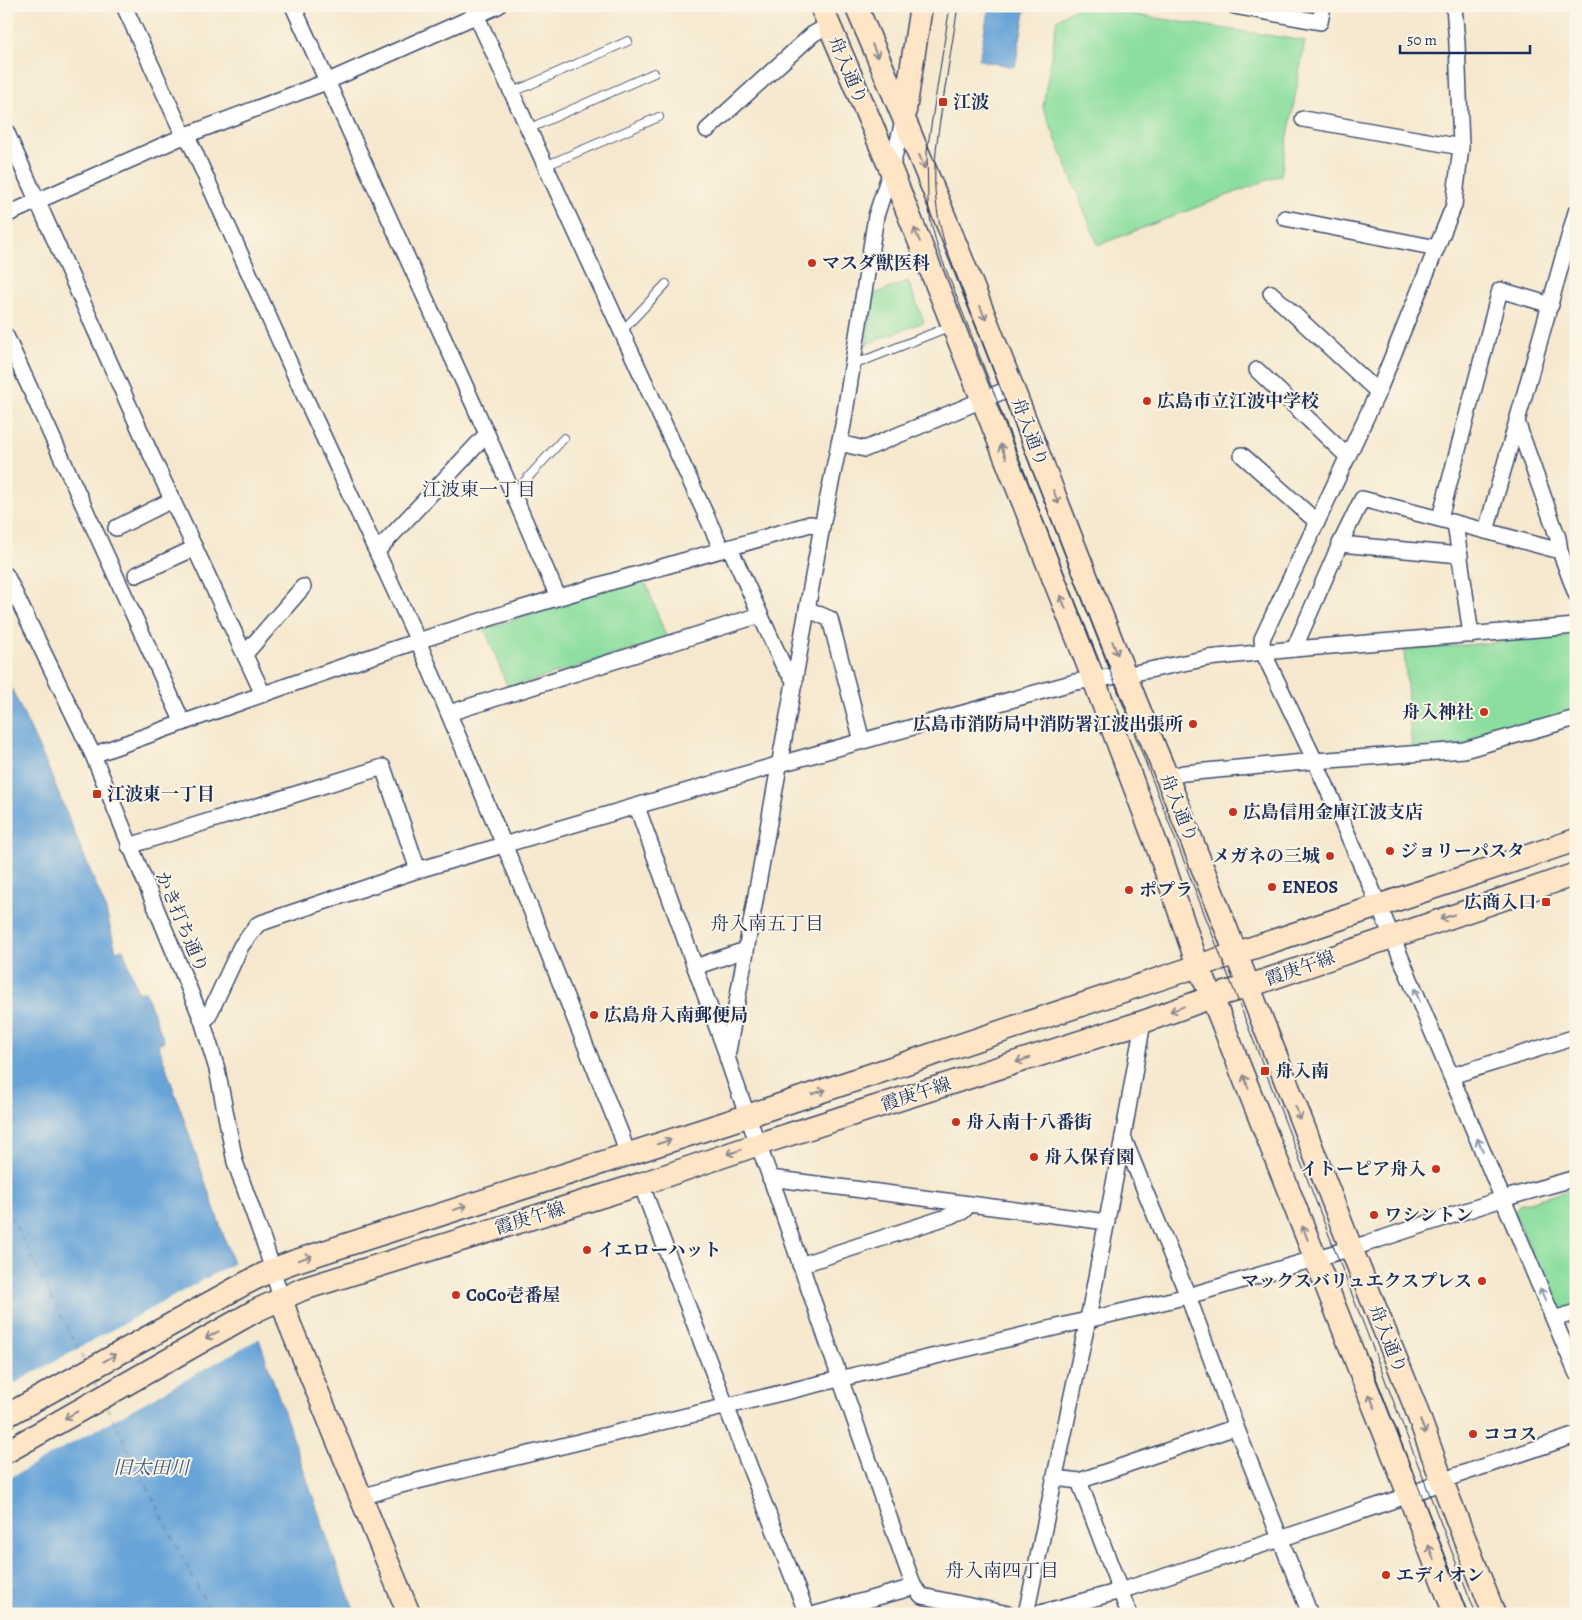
<svg xmlns="http://www.w3.org/2000/svg" width="1582" height="1620" font-family="Alegreya,'Noto Serif JP',serif">
	<style>
		.green { fill: #8bde9f; stroke: #53867e }
		.water { fill: #67a4d8; stroke: #416a9b }
		.pier { fill: #f5e8ce }
		.lines { fill: none; stroke-linecap: round; stroke-linejoin: round }
		.ferry { stroke: #365889; stroke-width: 1; stroke-dasharray: 6 5; stroke-linecap: butt }
		.lane-casing { stroke: #3c4b6f; stroke-width: 10 }
		.street-casing { stroke: #3c4b6f; stroke-width: 18 }
		.secondary-casing { stroke: #3c4b6f; stroke-width: 25 }
		.lane { stroke: #fff; stroke-width: 8 }
		.street { stroke: #fff; stroke-width: 15 }
		.secondary { stroke: #fde5c5; stroke-width: 22 }
		.tram { stroke: #1b2f5e; stroke-width: 1 }
		.oneway { stroke: #8c8a92 }
		.oneway2 { stroke: #8d97ae }
		.poi-dot { fill: #c8321e; stroke: #fcf5e5; stroke-width: 2 }
		.labels { text-anchor: middle; dominant-baseline: central; stroke-width: 4; stroke-linejoin: round; paint-order: stroke }
		.street-label { font-size: 18px; fill: #1b2f5e; stroke: #fcf5e5 }
		.poi-label { font-size: 18px; font-weight: bold; fill: #1b2f5e; stroke: #fcf5e5; text-anchor: start }
		.neighbourhood-label { font-size: 19px; fill: #1b2f5e; stroke: #fcf5e5 }
		.water-label { font-size: 19px; font-style: italic; fill: #365889; stroke: #fcf5e5 }
	</style>
	<rect width="100%" height="100%" fill="#fcf5e5"/>
	<filter id="ink" filterUnits="userSpaceOnUse"><feTurbulence type="fractalNoise" baseFrequency=".02" numOctaves="2"/><feDisplacementMap in="SourceGraphic" scale="10" xChannelSelector="R" yChannelSelector="G"/><feConvolveMatrix kernelMatrix="1 2 1 2 8 2 1 2 1" color-interpolation-filters="sRGB"/></filter>
	<filter id="wash" filterUnits="userSpaceOnUse"><feTurbulence type="fractalNoise" baseFrequency=".0096" numOctaves="4" result="noise"/><feDisplacementMap in="SourceGraphic" scale="20" xChannelSelector="R" yChannelSelector="G"/><feGaussianBlur stdDeviation="1.12" result="paint"/><feColorMatrix in="noise" values="0 0 0 0 0 0 0 0 0 0 0 0 0 0 0 0 0 1.4 0 .05"/><feComposite in="paint" operator="in"/></filter>
	<g filter="url(#wash)">
		<rect width="100%" height="100%" fill="#f5e8ce"/>
		<g class="green">
			<path d="M1078,6l227,35 -24,134 -183,70 -55,-138 14,-87z"/>
			<path d="M908,281l16,41 -58,22 7,-49z"/>
			<path d="M644,578l23,61 -159,49 -23,-59z"/>
			<path d="M1574,632l2,1v78l-100,34 -64,3 -8,-98 85,-7z"/>
			<path d="M1576,1188v119l-12,3 -10,-4 -40,-94 5,-7z"/>
		</g>
		<g class="water">
			<path d="M989,6h37l-11,61 -36,-7z"/>
			<path d="M6,677l40,86 59,144 11,44 7,-2 15,44 7,-2 19,50 -6,3 178,520 20,50h-350z"/>
		</g>
		<path class="pier" d="M236,1262l26,75 -256,143v-92z"/>
		<g class="lines">
			<g class="ferry">
				<path d="M6,1207l78,154"/>
				<path d="M93,1380l4,7"/>
				<path d="M107,1407l104,207"/>
			</g>
		</g>
	</g>
	<g filter="url(#ink)">
		<g class="lines">
			<defs>
				<g id="lane">
					<path d="M511,93l117,-52"/>
					<path d="M528,129l126,-56"/>
					<path d="M545,166l114,-49"/>
					<path d="M621,332l45,-48"/>
					<path d="M853,365l98,-39"/>
					<path d="M513,494l51,-56"/>
				</g>
				<g id="street">
					<path d="M124,6l60,130 6,6 108,240 120,259 103,244 100,249 6,20"/>
					<path d="M293,6l194,428 71,163"/>
					<path d="M472,6l250,544"/>
					<path d="M1234,6l86,16 3,-16"/>
					<path d="M1454,6l3,37 4,104 -7,58 -76,187 -116,247 1,13 52,109 56,126 205,485"/>
					<path d="M904,117l-13,53 -15,46 -33,209 -21,101 -95,531c15,47 34,93 50,139 45,131 90,261 137,391l8,9 87,18"/>
					<path d="M1303,119l158,28"/>
					<path d="M707,130l106,-96 16,-9"/>
					<path d="M6,131l142,317 115,246"/>
					<path d="M6,215l178,-79 142,-54 172,-76"/>
					<path d="M1285,218l152,30"/>
					<path d="M1271,293l107,99"/>
					<path d="M6,336l177,387"/>
					<path d="M1257,370l91,87"/>
					<path d="M1517,422l41,116 2,13"/>
					<path d="M839,443l26,6 148,-62"/>
					<path d="M1242,455l75,67"/>
					<path d="M1440,518l60,-228 51,15"/>
					<path d="M1455,523l16,112"/>
					<path d="M116,528l56,-28"/>
					<path d="M1486,531l74,20 16,43"/>
					<path d="M1340,544l120,11"/>
					<path d="M730,548l53,117 12,16"/>
					<path d="M377,551l110,-117"/>
					<path d="M6,575l87,180 109,265 15,49 18,93 30,83 16,53"/>
					<path d="M136,575l59,-27"/>
					<path d="M807,609l23,10 32,122"/>
					<path d="M1294,649l46,-105 22,-45 124,32 90,-319"/>
					<path d="M245,654l58,-67"/>
					<path d="M449,713l311,-98"/>
					<path d="M93,755c108,-39 216,-78 325,-114 130,-43 261,-78 392,-117l12,2"/>
					<path d="M1167,777l17,-4 131,-12 149,-11 112,-32"/>
					<path d="M637,807l90,248"/>
					<path d="M129,846l254,-79 35,103"/>
					<path d="M695,967l44,-15 7,1"/>
					<path d="M202,1020l6,-3 33,-71 17,-22 160,-54 362,-106 295,-82 50,-7 83,-17 86,-9 282,-23"/>
					<path d="M1451,1076l125,-39"/>
					<path d="M1123,1137l65,159 48,131 74,187"/>
					<path d="M770,1178l337,44"/>
					<path d="M641,1184l85,222 81,208"/>
					<path d="M800,1265l162,-53 8,-8"/>
					<path d="M1554,1319l22,-7"/>
					<path d="M1055,1478l24,3 157,-54"/>
					<path d="M1079,1481l50,133"/>
					<path d="M362,1497l35,-11 442,-107 349,-83 177,-52 137,-45 74,-21"/>
					<path d="M816,1614l98,-27"/>
					<path d="M1026,1614l62,-295 35,-182 20,-115"/>
					<path d="M1037,1614l83,-23 160,-52 129,-44 49,-20 118,-40"/>
				</g>
				<g id="secondary">
					<path d="M821,6l70,164 203,510 66,174 38,112 14,31 186,470 57,147"/>
					<path d="M856,6c55,127 107,254 157,383 51,129 100,260 154,388l184,471 64,158 27,75 52,133"/>
					<path d="M904,117l17,-111"/>
					<path d="M281,1298l9,27 119,289"/>
					<path d="M6,1416l238,-132 28,-14 21,-8 454,-146 427,-142c133,-45 268,-89 402,-134"/>
					<path d="M6,1452l249,-141 48,-22 338,-105 118,-40 384,-122 69,-25 37,-11 327,-112"/>
				</g>
			</defs>
			<use href="#lane" class="lane-casing"/>
			<use href="#street" class="street-casing"/>
			<use href="#secondary" class="secondary-casing"/>
			<use href="#lane" class="lane"/>
			<use href="#street" class="street"/>
			<use href="#secondary" class="secondary"/>
			<g class="tram">
				<path d="M950,6l-23,145 1,51 3,21 7,26 160,412"/>
				<path d="M958,6c-5,32 -10,63 -15,95 -9,56 -14,91 3,147l530,1366"/>
				<path d="M1368,1357l100,257"/>
			</g>
		</g>
		<defs><path id="oneway-shaft" d="M-6 0H5M1.5-3L5.5 0L1.5 3" fill="none" stroke-width="1.6" stroke-linecap="round" stroke-linejoin="round" transform="scale(1.25)"/></defs>
		<g class="oneway">
			<use href="#oneway-shaft" transform="translate(875 51) rotate(67)"/>
			<use href="#oneway-shaft" transform="translate(922 162) rotate(68)"/>
			<use href="#oneway-shaft" transform="translate(917 235) rotate(-112)"/>
			<use href="#oneway-shaft" transform="translate(983 313) rotate(68)"/>
			<use href="#oneway-shaft" transform="translate(1003 451) rotate(-112)"/>
			<use href="#oneway-shaft" transform="translate(1056 497) rotate(69)"/>
			<use href="#oneway-shaft" transform="translate(1063 602) rotate(-112)"/>
			<use href="#oneway-shaft" transform="translate(1115 648) rotate(69)"/>
			<use href="#oneway-shaft" transform="translate(1447 917) rotate(161)"/>
			<use href="#oneway-shaft" transform="translate(1177 1009) rotate(160)"/>
			<use href="#oneway-shaft" transform="translate(1023 1060) rotate(162)"/>
			<use href="#oneway-shaft" transform="translate(1246 1082) rotate(-111)"/>
			<use href="#oneway-shaft" transform="translate(819 1092) rotate(-18)"/>
			<use href="#oneway-shaft" transform="translate(1298 1113) rotate(69)"/>
			<use href="#oneway-shaft" transform="translate(664 1142) rotate(-18)"/>
			<use href="#oneway-shaft" transform="translate(734 1152) rotate(162)"/>
			<use href="#oneway-shaft" transform="translate(460 1208) rotate(-18)"/>
			<use href="#oneway-shaft" transform="translate(1305 1233) rotate(-111)"/>
			<use href="#oneway-shaft" transform="translate(305 1258) rotate(-18)"/>
			<use href="#oneway-shaft" transform="translate(212 1335) rotate(151)"/>
			<use href="#oneway-shaft" transform="translate(110 1358) rotate(-29)"/>
			<use href="#oneway-shaft" transform="translate(1372 1401) rotate(-112)"/>
			<use href="#oneway-shaft" transform="translate(71 1415) rotate(151)"/>
			<use href="#oneway-shaft" transform="translate(1423 1427) rotate(69)"/>
			<use href="#oneway-shaft" transform="translate(1431 1552) rotate(-111)"/>
		</g>
		<g class="oneway2">
			<use href="#oneway-shaft" transform="translate(1417 995) rotate(-113)"/>
			<use href="#oneway-shaft" transform="translate(1480 1145) rotate(-113)"/>
			<use href="#oneway-shaft" transform="translate(1543 1295) rotate(-113)"/>
		</g>
	</g>
	<g class="poi-dot">
		<rect x="938" y="97" width="10" height="10" rx="2.5"/>
		<circle cx="812" cy="263" r="5"/>
		<circle cx="1147" cy="401" r="5"/>
		<circle cx="1484" cy="712" r="5"/>
		<circle cx="1193" cy="724" r="5"/>
		<rect x="92" y="789" width="10" height="10" rx="2.5"/>
		<circle cx="1233" cy="812" r="5"/>
		<circle cx="1390" cy="851" r="5"/>
		<circle cx="1330" cy="856" r="5"/>
		<circle cx="1272" cy="887" r="5"/>
		<circle cx="1129" cy="890" r="5"/>
		<rect x="1541" y="897" width="10" height="10" rx="2.5"/>
		<circle cx="594" cy="1015" r="5"/>
		<rect x="1260" y="1066" width="10" height="10" rx="2.5"/>
		<circle cx="956" cy="1122" r="5"/>
		<circle cx="1034" cy="1157" r="5"/>
		<circle cx="1436" cy="1169" r="5"/>
		<circle cx="1374" cy="1215" r="5"/>
		<circle cx="587" cy="1250" r="5"/>
		<circle cx="1482" cy="1281" r="5"/>
		<circle cx="456" cy="1295" r="5"/>
		<circle cx="1473" cy="1434" r="5"/>
		<circle cx="1386" cy="1575" r="5"/>
	</g>
	<g class="labels">
		<g class="street-label">
			<text transform="translate(848 70) rotate(67)">舟入通り</text>
			<text transform="translate(1030 432) rotate(69)">舟入通り</text>
			<text transform="translate(1179 808) rotate(68)">舟入通り</text>
			<text transform="translate(182 922) rotate(67)">かき打ち通り</text>
			<text transform="translate(1300 968) rotate(-19)">霞庚午線</text>
			<text transform="translate(916 1094) rotate(-18)">霞庚午線</text>
			<text transform="translate(530 1218) rotate(-17)">霞庚午線</text>
			<text transform="translate(1388 1339) rotate(68)">舟入通り</text>
		</g>
		<g class="poi-label">
			<text x="953" y="102">江波</text>
			<text x="822" y="263">マスダ獣医科</text>
			<text x="1157" y="401">広島市立江波中学校</text>
			<text x="1474" y="712" text-anchor="end">舟入神社</text>
			<text x="1183" y="724" text-anchor="end">広島市消防局中消防署江波出張所</text>
			<text x="107" y="794">江波東一丁目</text>
			<text x="1243" y="812">広島信用金庫江波支店</text>
			<text x="1400" y="851">ジョリーパスタ</text>
			<text x="1320" y="856" text-anchor="end">メガネの三城</text>
			<text x="1282" y="887">ENEOS</text>
			<text x="1139" y="890">ポプラ</text>
			<text x="1536" y="902" text-anchor="end">広商入口</text>
			<text x="604" y="1015">広島舟入南郵便局</text>
			<text x="1275" y="1071">舟入南</text>
			<text x="966" y="1122">舟入南十八番街</text>
			<text x="1044" y="1157">舟入保育園</text>
			<text x="1426" y="1169" text-anchor="end">イトーピア舟入</text>
			<text x="1384" y="1215">ワシントン</text>
			<text x="597" y="1250">イエローハット</text>
			<text x="1472" y="1281" text-anchor="end">マックスバリュエクスプレス</text>
			<text x="466" y="1295">CoCo壱番屋</text>
			<text x="1483" y="1434">ココス</text>
			<text x="1396" y="1575">エディオン</text>
		</g>
		<g class="neighbourhood-label">
			<text x="479" y="490">江波東一丁目</text>
			<text x="767" y="924">舟入南五丁目</text>
			<text x="1002" y="1571">舟入南四丁目</text>
		</g>
		<g class="water-label">
			<text x="151" y="1468">旧太田川</text>
		</g>
	</g>
	<rect width="1582" height="1620" fill="none" stroke="#fcf5e5" stroke-width="25"/>
	<path d="M1400 45v8h130v-8" fill="none" stroke="#1b2f5e" stroke-width="2.5"/>
	<text x="1407" y="45" font-size="15" fill="#1b2f5e" stroke="#fcf5e5" stroke-width="4" paint-order="stroke">50 m</text>
</svg>
